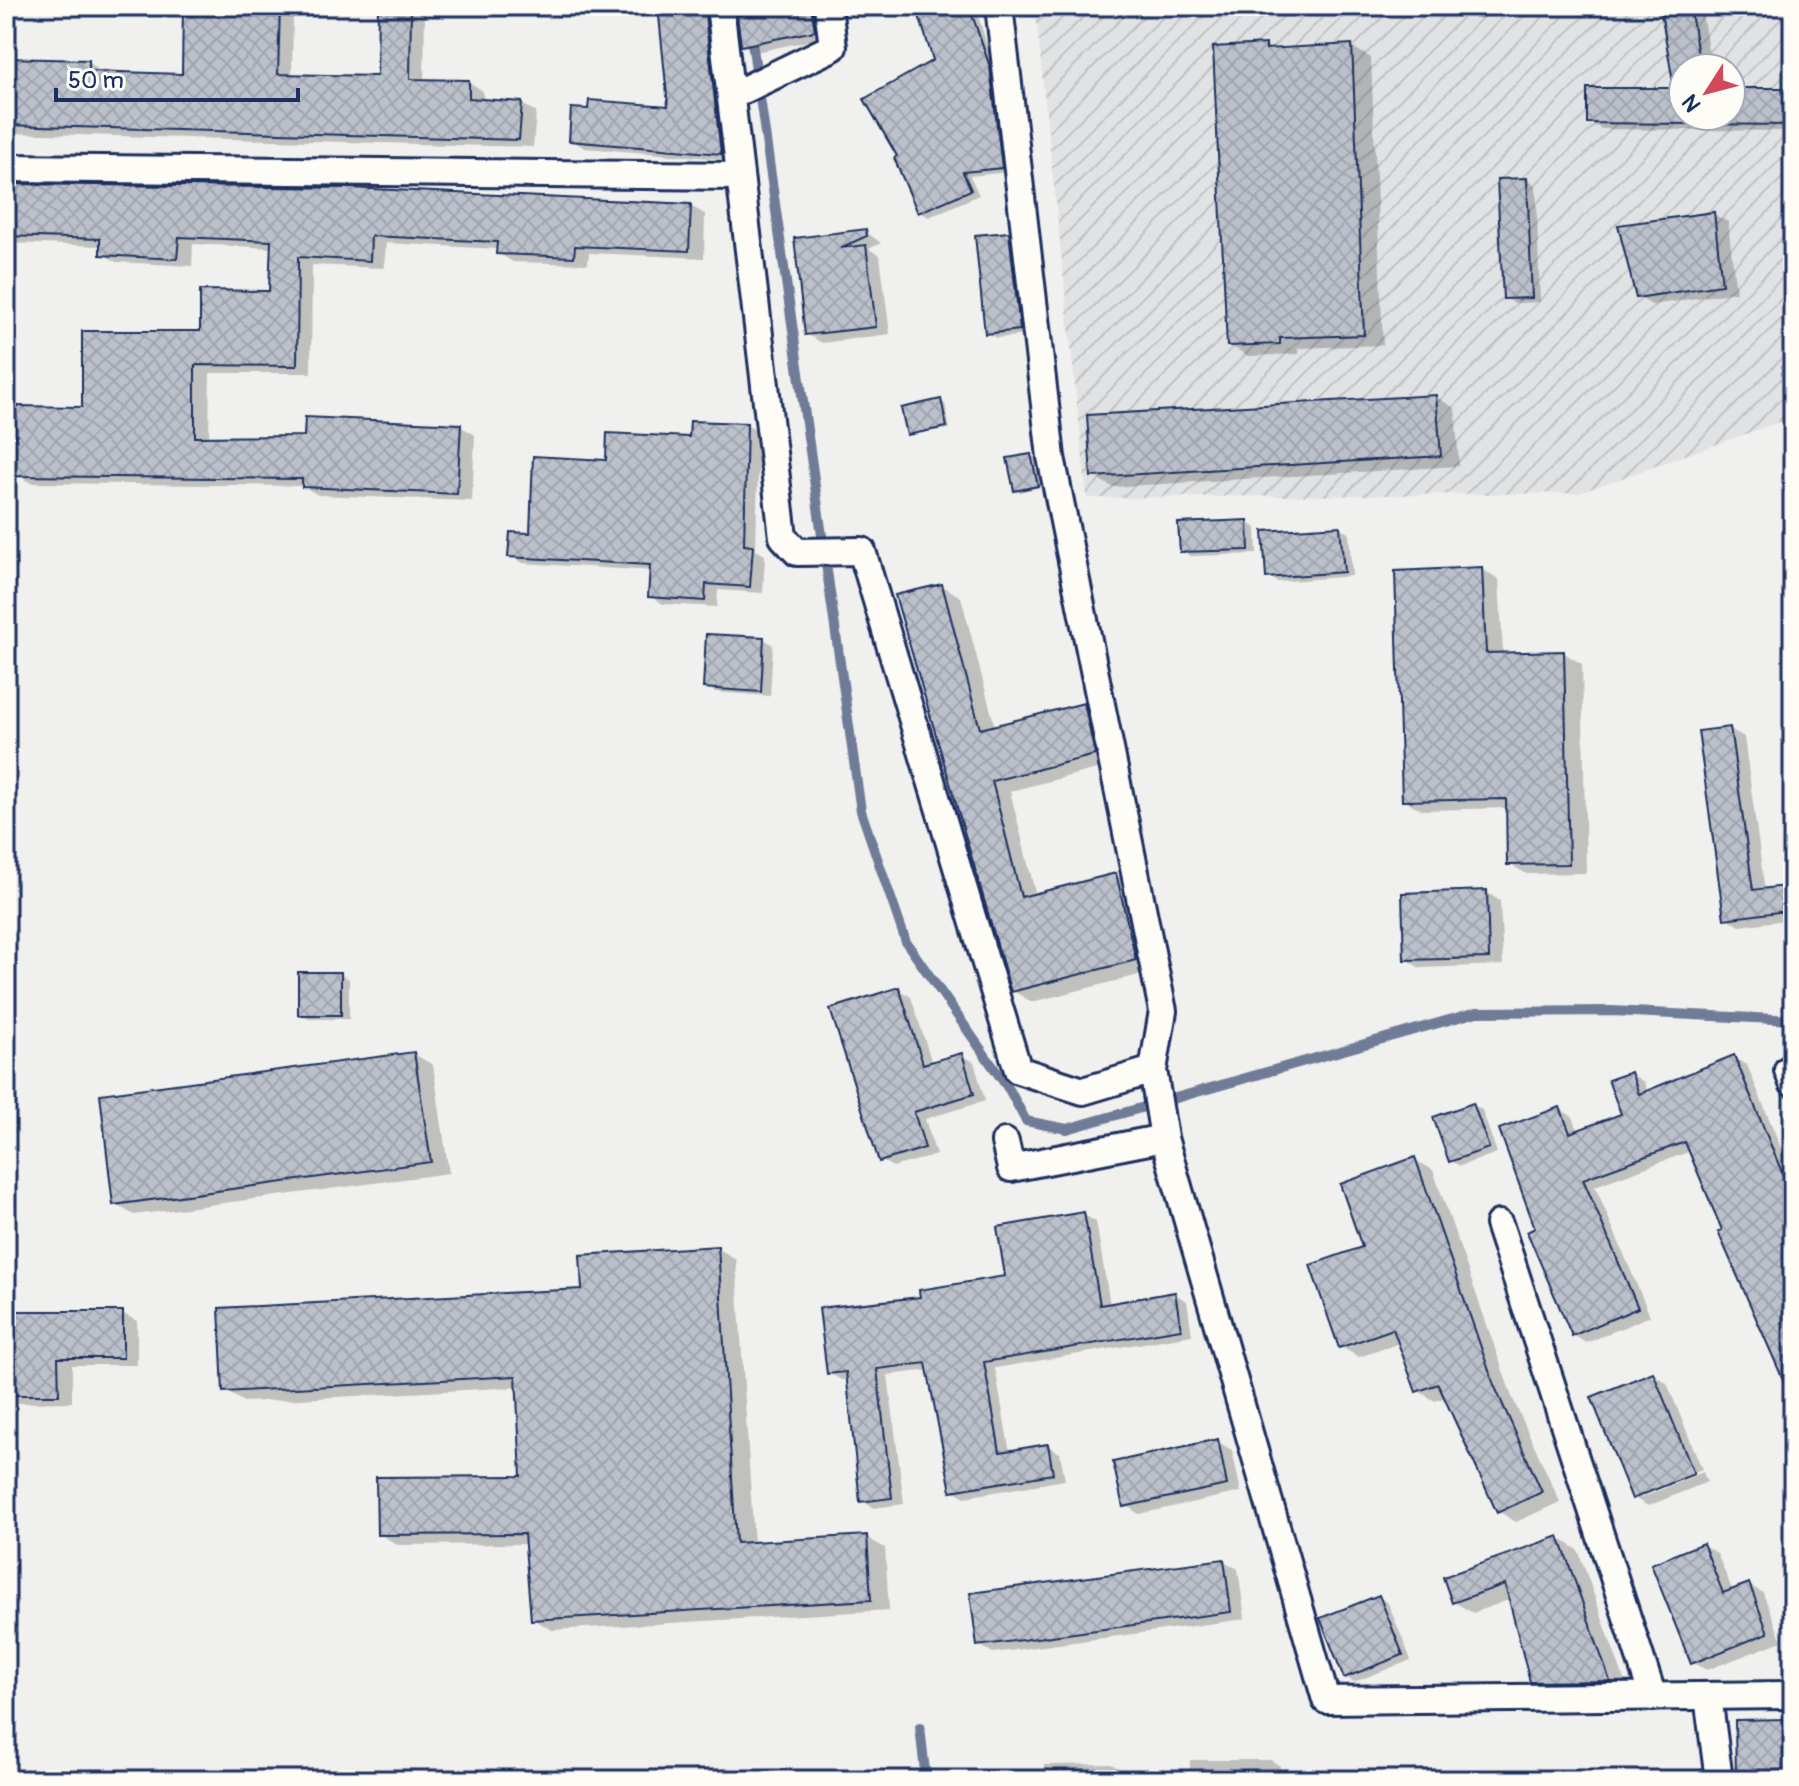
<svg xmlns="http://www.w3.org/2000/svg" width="1799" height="1786" font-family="Pangolin,sans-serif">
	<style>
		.industrial { fill: url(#industrial-furrows); fill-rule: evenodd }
		.shadow { fill: #0003 }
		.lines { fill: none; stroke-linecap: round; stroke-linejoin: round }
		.stream { stroke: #6f7b97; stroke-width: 10 }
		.building { fill: url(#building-cross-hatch); stroke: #1b2f5e; stroke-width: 2 }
		.minor-casing { stroke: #1b2f5e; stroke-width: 32 }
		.minor { stroke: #fdfcf7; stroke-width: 26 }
	</style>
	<defs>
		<pattern id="industrial-furrows" width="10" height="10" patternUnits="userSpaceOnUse" patternTransform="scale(2)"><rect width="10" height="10" fill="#e0e2e3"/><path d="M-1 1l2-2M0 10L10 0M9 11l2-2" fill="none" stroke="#c0c2c5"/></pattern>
		<pattern id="building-cross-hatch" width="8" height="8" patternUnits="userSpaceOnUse" patternTransform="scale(2)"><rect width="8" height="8" fill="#bbc0ca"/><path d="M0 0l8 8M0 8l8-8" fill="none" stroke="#a0a5b0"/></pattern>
	</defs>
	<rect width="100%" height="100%" fill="#f0f0ee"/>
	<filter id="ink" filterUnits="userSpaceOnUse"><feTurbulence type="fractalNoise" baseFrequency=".0125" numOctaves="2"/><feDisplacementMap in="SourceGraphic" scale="16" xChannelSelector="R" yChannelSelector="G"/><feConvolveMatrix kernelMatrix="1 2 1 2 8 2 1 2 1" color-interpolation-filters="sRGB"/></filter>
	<g filter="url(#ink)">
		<path class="industrial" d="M1035,6h758v411l-214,76 -492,5zM1683,68h48v48h-48z"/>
		<g class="shadow">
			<path d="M185,6h99l9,5 -1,65 87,2 1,-72h41l4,2 -1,73 45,1 14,9v10l39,3 14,8 -3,35 -527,-14v-73l83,2 14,12 81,2z"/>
			<path d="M563,6h158l14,154 -150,-12 -14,-8 99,-32 -10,-100 -88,3z"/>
			<path d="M738,6h83l6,31 -71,15 -13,-7z"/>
			<path d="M928,6h47l21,68 14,98 -40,4 9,19 -50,22 -9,-5 15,-151z"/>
			<path d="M1662,6h39l10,62h-28v48h48v-26h62v41l-191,-2 -13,-7 87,-32z"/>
			<path d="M1266,46l7,4 78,-4 20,12 12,287 -85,3 1,6 -51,2 -19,-11z"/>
			<path d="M1527,180l9,5 4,117 -26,1 -9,-6z"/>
			<path d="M6,186l684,20 15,8 -1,44 -115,-5 -1,11 -75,-2 -15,-9v-4l-112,-6 -2,25 -72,-3 -1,108h-101l-1,66 97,-1 154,-12 15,9 -3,66 -154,-6 -15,-9 -272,-3 -9,-5h-16v-53l78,-16 187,-116 2,-45 -80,-4 -1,22 -76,-4 -14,-9v-7l-96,-3z"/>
			<path d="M1713,214l15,8 8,70 -84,13 -14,-8z"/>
			<path d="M865,231l16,12 -12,6 11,7 10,78 -68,9 -15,-9 -11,-94z"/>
			<path d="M1008,234l10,5 11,96 -33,3 -9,-5z"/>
			<path d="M1436,397l19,11 4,58 -347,21 -19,-11z"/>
			<path d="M941,401l4,3 5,25 -41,5z"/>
			<path d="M746,425l13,7 -3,118 9,5 -2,38 -45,-3 -1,17 -54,-3 -13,-8 2,-25 -129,-8 -12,-7 96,-94z"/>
			<path d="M1031,456l4,2 6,29 -22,5 -3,-3z"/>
			<path d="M1247,522l9,6 1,26 -66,2 -9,-5z"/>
			<path d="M1340,528l9,5 3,43 -75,6 -9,-6z"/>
			<path d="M1482,569l17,10 4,75 61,-1 18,11 4,209 -59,1 -18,-10 -1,-56 -86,2 -18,-10z"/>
			<path d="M942,586l19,11 34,130 89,-22 19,11 10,49 -103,26 26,105 80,-21 19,12 20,84 -123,31 -19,-11z"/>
			<path d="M708,636l56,3 9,6 -3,51 -55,-4 -10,-5z"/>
			<path d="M1730,729l14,8 21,154 19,-3 9,5v26l-53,7 -14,-8z"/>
			<path d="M1486,892l14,9 3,64 -83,3 -14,-9z"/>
			<path d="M340,974l9,5v40h-40l-9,-5z"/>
			<path d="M899,990l12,7 21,66 29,-8 13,7 11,39 -60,18 11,36 -43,12 -13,-7z"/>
			<path d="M414,1054l19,11 16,108 -315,42 -19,-11z"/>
			<path d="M1734,1058l13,7 46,112v223l-102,-249 -96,35 55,130 -64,27 -13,-8 -35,-106 22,-120 13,8 6,15 44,-17 8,-41 13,8 4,11z"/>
			<path d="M1473,1105l9,5 15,43 -37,13 -9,-5z"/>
			<path d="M1414,1160l19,10 79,227 48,105 -44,20 -18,-11 -52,-114 -11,4 -18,-11 -17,-47 -41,14 -18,-10z"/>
			<path d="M1084,1215l12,7 14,83 65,-11 12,7 5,34 -197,33 15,85 38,-7 12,7 5,27 -100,17 -12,-7 -23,-120 -42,5 16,129 -30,4 -12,-7 -13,-122 -8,1 -12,-7 93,-74 86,-22z"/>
			<path d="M717,1248l19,11 18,285 112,-7 19,11 4,62 -337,20 -19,-11 -6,-75 -129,1 -19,-11 144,-56 -5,-91 -274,15 -19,-11 359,-100z"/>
			<path d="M6,1313h116l15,8v44h-65v37l-54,1 -12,-7z"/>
			<path d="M1653,1374l14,9 35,86 -61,25v4l62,-26 4,10 -59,24 -14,-8z"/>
			<path d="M1793,1411v29l-10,-25z"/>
			<path d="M1218,1442l14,8 9,42 -102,22 -14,-9z"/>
			<path d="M1559,1538l19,12 50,141 -77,1 -19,-11 -21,-82 -38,14 -19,-11z"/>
			<path d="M1703,1545l14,8 16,39 16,-7 14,8 19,48 -75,29 -15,-8z"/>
			<path d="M1224,1561l14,8 7,50 -252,34 -14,-8z"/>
			<path d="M1379,1597l9,6 23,57 -57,22 -9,-5z"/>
			<path d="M1190,1760h81l9,6 -1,14h-89z"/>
			<path d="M1111,1764l9,5v11h-76v-15z"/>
		</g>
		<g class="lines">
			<g class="stream">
				<path d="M747,6l114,805 45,131 104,149 16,30 41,8 410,-117 135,-1 181,9"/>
				<path d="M920,1727l6,53"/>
			</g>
		</g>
		<g class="building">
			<path d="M183,6h97l-2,68 99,2 1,-70h33l-1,73 59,1v18l53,4 -3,38 -513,-15v-67l83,2v11l93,3z"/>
			<path d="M658,6h46l17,148 -152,-13 2,-33 17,1 1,-9 79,6z"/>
			<path d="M779,6h32l4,25 -74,15 -4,-31z"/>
			<path d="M916,6h53l21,61 12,101 -39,4 8,18 -53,23 -24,-55 3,-2 -33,-57 69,-39z"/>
			<path d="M1660,6h30l10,62h-17v48h48v-28h62v37l-206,-2v-35h87z"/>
			<path d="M1266,44v5l86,-5 12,291 -84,3v6l-53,2 -14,-299z"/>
			<path d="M1527,178l5,120 -29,1 -6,-120z"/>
			<path d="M6,184l344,4 341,16 -2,47 -114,-5 -1,11 -78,-3 1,-12 -126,-6 -1,25 -72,-4 -1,109 -102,-1v72l109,-1 1,-19 156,7 -4,70 -155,-7v-8l-288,-3v-70l68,1v-76h118v-41l69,1 2,-50 -92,-4 -2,22 -77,-4v-16l-94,-3z"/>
			<path d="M1714,212l8,73 -86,13 -18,-73z"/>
			<path d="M866,229l1,7 -27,12 26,-3 10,82 -71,8 -11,-97z"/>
			<path d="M1009,232l11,98 -35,4 -10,-99z"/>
			<path d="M1436,395l5,61 -350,21 -4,-62z"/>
			<path d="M941,399l6,28 -40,8 -6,-27z"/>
			<path d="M690,421l57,2 -3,122 9,1 -3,41 -44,-3 -1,17 -57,-4 2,-32 -142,-8 2,-25 20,1 3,-77 73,4 1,-27 82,4z"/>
			<path d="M1031,454l7,32 -24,5 -7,-33z"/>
			<path d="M1248,520l1,30 -69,2 -2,-29z"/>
			<path d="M1340,526l4,46 -78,6 -3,-47z"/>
			<path d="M1482,567l4,86 78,-2 5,213 -62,1 -1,-66 -104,2 -7,-230z"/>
			<path d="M942,584l38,145 104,-26 11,52 -103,26 29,116 95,-24 20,87 -125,32 -116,-397z"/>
			<path d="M706,634l58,3 -3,55 -58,-4z"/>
			<path d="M1730,727l23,163 31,-4 3,25 -63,8 -26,-188z"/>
			<path d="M1487,890l2,68 -85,2 -2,-67z"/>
			<rect x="298" y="972" width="43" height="43"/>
			<path d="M899,987l24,77 39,-11 12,41 -60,18 11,36 -46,14 -49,-153z"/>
			<path d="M414,1052l17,110 -318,43 -13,-111z"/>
			<path d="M1734,1055l56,137 -7,3 10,24v183l-75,-170 4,-2 -37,-88 -102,37 55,129 -66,28 -45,-104 8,-4 -36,-99 61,-22 10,26 51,-19 -13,-34 23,-8 8,22z"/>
			<path d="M1473,1103l16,45 -40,14 -16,-45z"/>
			<path d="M1415,1157l79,228 48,107 -45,21 -59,-129 -22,8 -23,-63 -54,19 -29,-83 52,-18 -22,-63z"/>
			<path d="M1084,1212l16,93 75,-13 6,37 -197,33 16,90 48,-8 5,30 -102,17 -25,-128 -49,6 15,129 -32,4 -14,-130 -19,2 -8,-66 101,-11 -1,-7 86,-14 -8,-49z"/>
			<path d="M718,1246l18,297 131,-8 4,65 -340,20 -7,-86 -147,1 -1,-58 145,-1 -5,-100 -293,16 -4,-84 363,-19 -2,-34z"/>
			<path d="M6,1311h117v47h-65l1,37h-53z"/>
			<path d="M1653,1372l41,102 -62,25 -41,-102z"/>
			<path d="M1218,1439l9,46 -104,22 -10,-45z"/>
			<path d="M1559,1536l51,145 -80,1 -25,-98 -53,19 -9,-26z"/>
			<path d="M1703,1543l20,50 26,-10 19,50 -77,31 -40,-100z"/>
			<path d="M1224,1559l7,53 -254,34 -7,-53z"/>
			<path d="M1379,1595l24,60 -59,23 -24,-60z"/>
			<path d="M1793,1719v61h-57l-1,-60z"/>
		</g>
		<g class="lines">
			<defs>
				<g id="minor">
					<path d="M720,6l63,531 14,15 65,-1 156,519 65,21 70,-21"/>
					<path d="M999,6l52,451 112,554 -10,59 11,68"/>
					<path d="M731,96l102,-49 -5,-41"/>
					<path d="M6,168l733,8"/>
					<path d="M1788,1070l5,13"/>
					<path d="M1005,1142l6,26 153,-30 162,562 467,-5"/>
					<path d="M1499,1224l154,473"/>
					<path d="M1708,1696l11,84"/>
				</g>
			</defs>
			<use href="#minor" class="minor-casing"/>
			<use href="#minor" class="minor"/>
		</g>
	</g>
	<rect width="1799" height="1786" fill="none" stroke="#fdfcf7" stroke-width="32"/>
	<rect x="16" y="16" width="1767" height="1754" fill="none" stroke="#1b2f5e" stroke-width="3" filter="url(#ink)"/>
	<g transform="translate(1707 92) rotate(234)"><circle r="38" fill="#fdfcf7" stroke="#a3aaba" stroke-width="2"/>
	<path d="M0-6L14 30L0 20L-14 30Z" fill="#d1495b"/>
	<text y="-12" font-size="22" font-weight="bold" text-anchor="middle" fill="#1b2f5e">N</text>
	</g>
	<path d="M56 88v12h242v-12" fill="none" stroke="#1b2f5e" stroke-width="4"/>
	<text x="68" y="88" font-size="24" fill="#1b2f5e" stroke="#fdfcf7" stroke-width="6" paint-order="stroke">50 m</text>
</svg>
